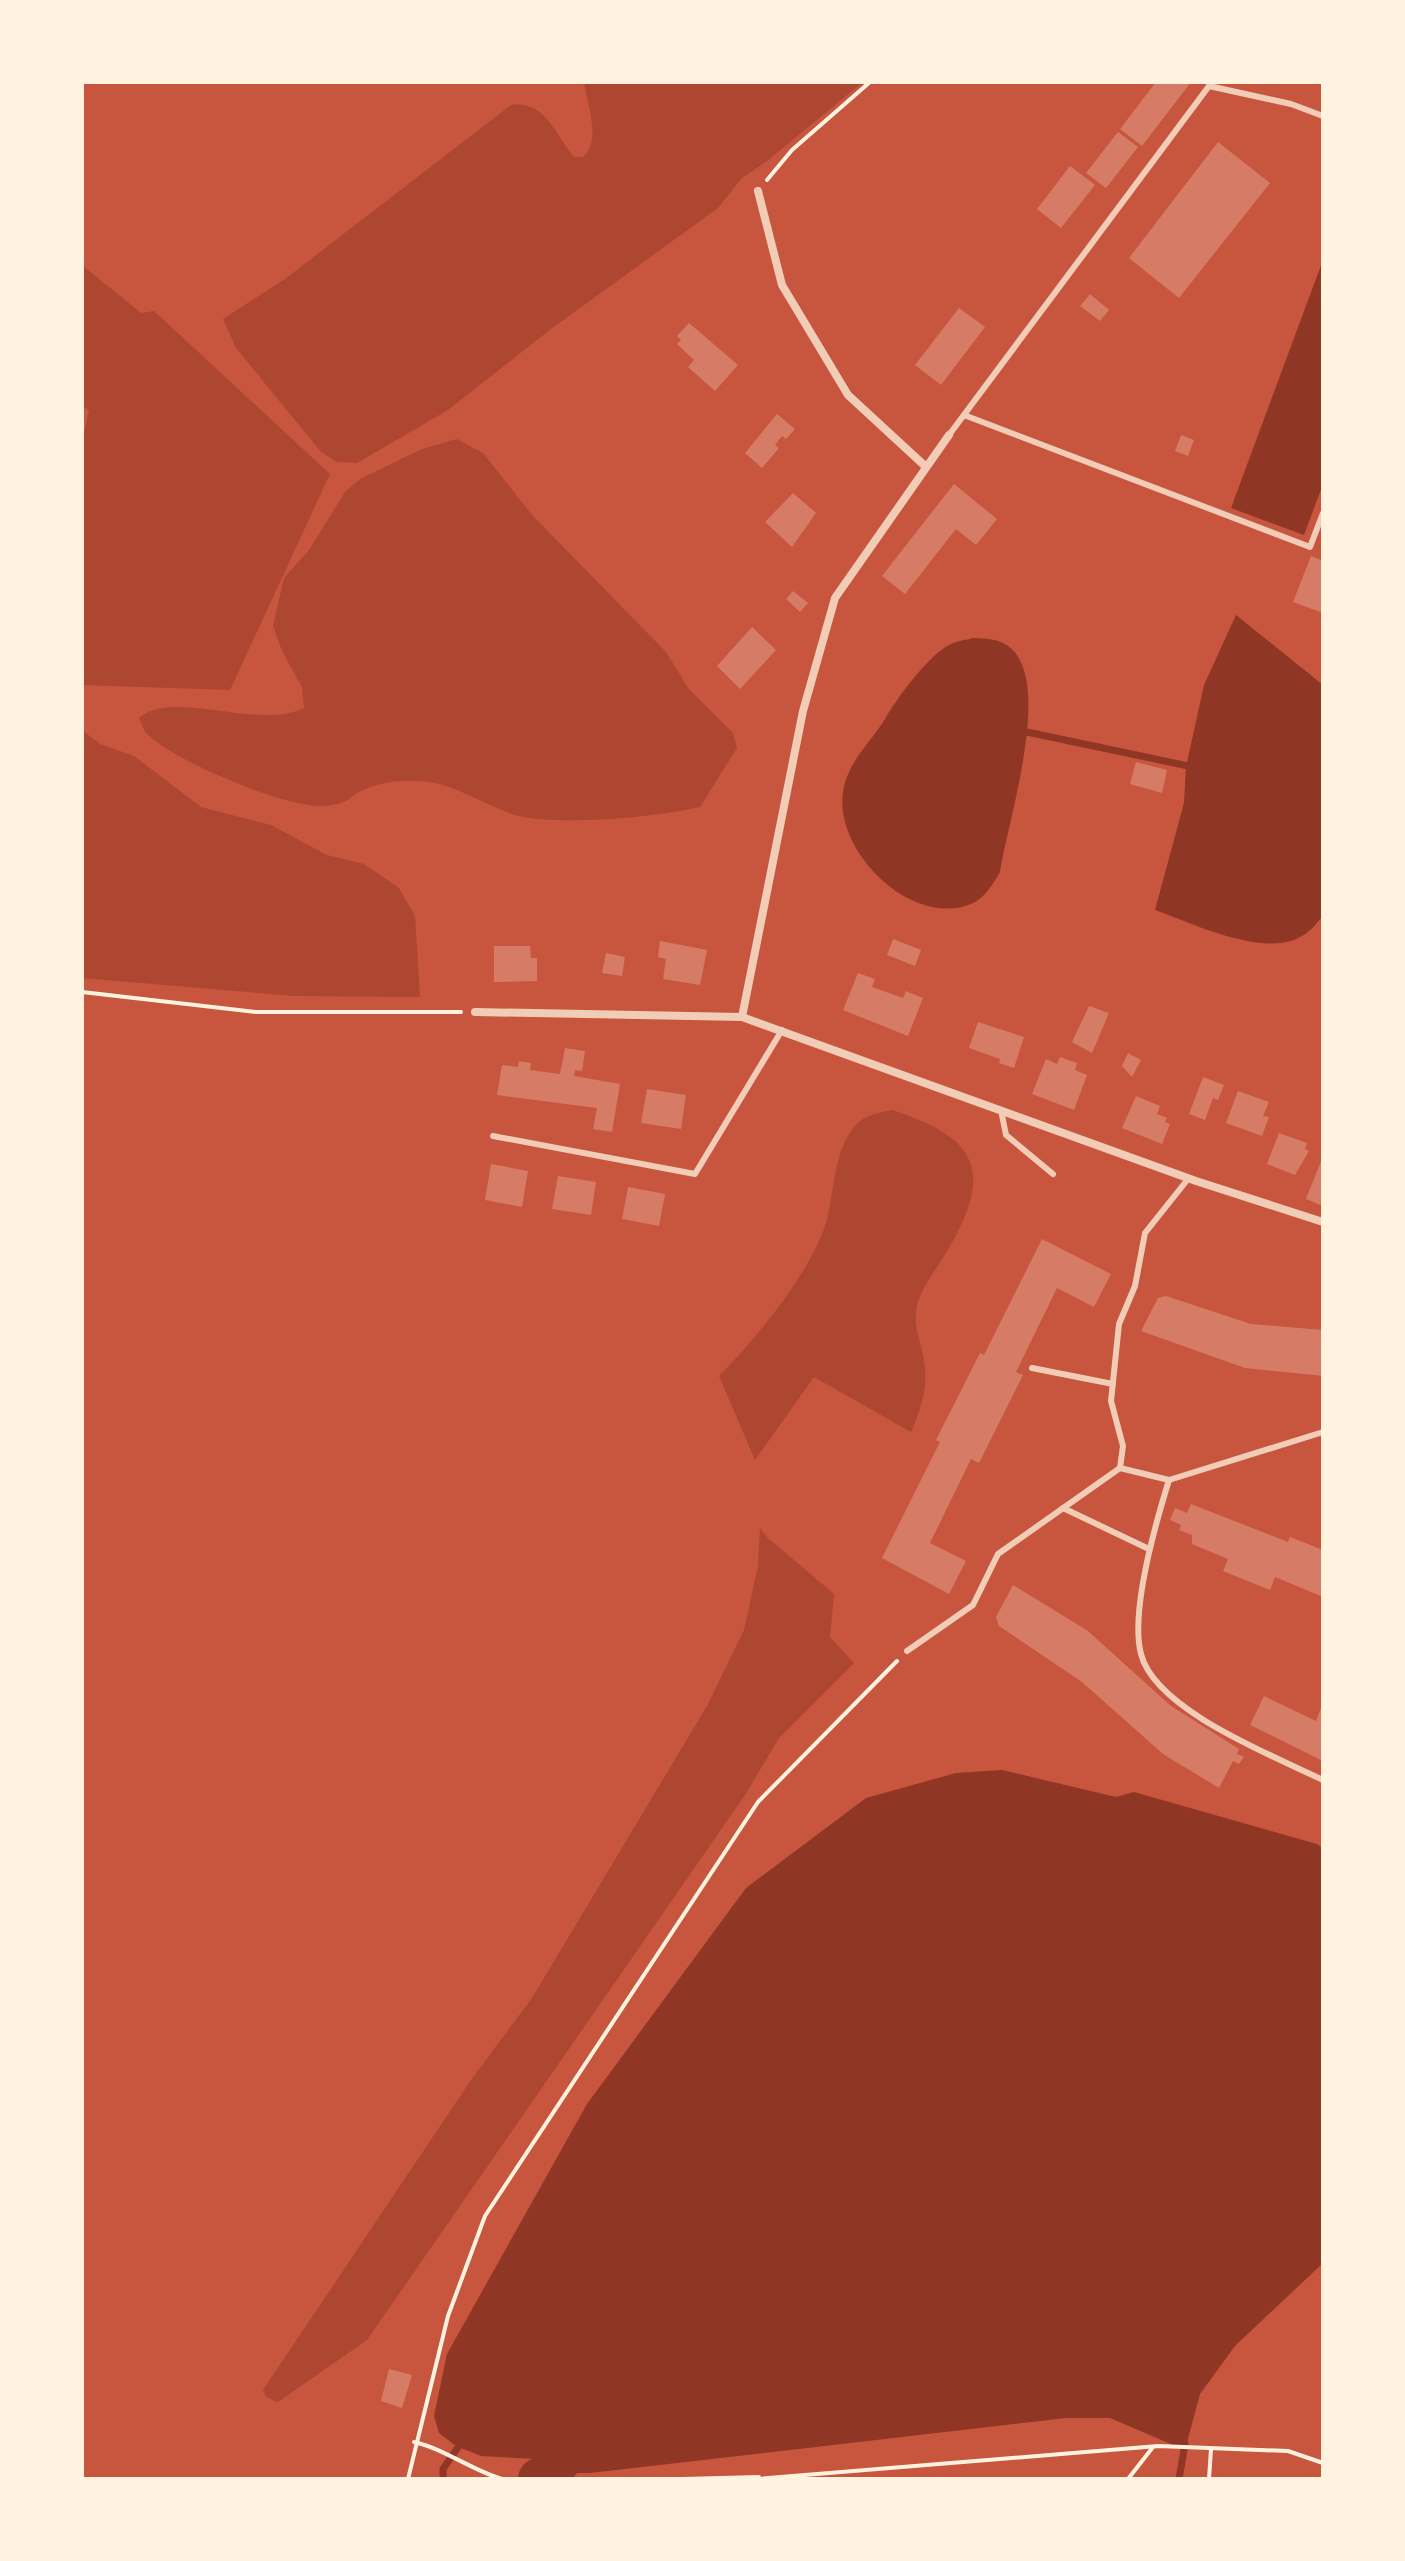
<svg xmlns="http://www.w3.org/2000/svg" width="1405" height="2561" font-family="'PT Serif',serif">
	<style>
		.green { fill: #ae4732 }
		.water { fill: #8f3625 }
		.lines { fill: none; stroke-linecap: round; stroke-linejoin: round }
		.stream { stroke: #8f3625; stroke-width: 7 }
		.river { stroke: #8f3625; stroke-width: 42 }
		.building { fill: #d67c66 }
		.path { stroke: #fff3e0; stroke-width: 4 }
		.service { stroke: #f1ccb7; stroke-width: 6 }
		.minor { stroke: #f1ccb7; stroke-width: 8 }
	</style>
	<rect width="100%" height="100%" fill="#c8553d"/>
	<g class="green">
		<path d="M584,82h279l-96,79 -26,18 -23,29 -167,121 -103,81 -91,53 -20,-1 -16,-10 -85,-104 -13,-29 62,-40 226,-174c34,-5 44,29 63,52h9c19,-16 4,-53 1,-75z"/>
		<path d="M82,265l59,48 13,-2 176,163 -100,216 -148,-5v-243l7,-32 -7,-4z"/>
		<path d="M457,439l26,14 50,63 133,136 22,36 45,45 4,15 -37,59c-41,10 -141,19 -181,9 -30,-8 -60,-30 -90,-34 -22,-3 -46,-1 -66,8 -16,8 -15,14 -38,16 -37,3 -151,-45 -178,-72 -4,-4 -5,-11 -8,-16 33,-30 120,13 165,-10l-2,-21 -20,-36 -9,-25 11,-48 25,-28 36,-58 15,-13 62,-30z"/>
		<path d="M82,730l18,14 34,12 67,51 70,18 56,30 37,9 35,24 16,28 5,81 -127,-1 -211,-18z"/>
		<path d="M892,1110c88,28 102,63 54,143 -10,17 -29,39 -30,60 -2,16 6,32 8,48 5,25 -3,48 -13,71l-97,-55 -59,83 -36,-84c36,-36 90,-102 106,-150 10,-32 7,-71 29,-99 9,-12 24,-14 38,-17z"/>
		<path d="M760,1528l8,10 66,56 -4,43 24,26 -75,75 -34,57 -378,545 -89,62 -12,-5 -3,-7 208,-310 61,-82 175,-292 37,-76 14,-64z"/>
	</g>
	<g class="water">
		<path d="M1323,260v224l-19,51 -73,-27z"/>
		<path d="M1236,615l87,70v231c-6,6 -11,14 -18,18 -36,27 -113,-11 -150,-24l29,-107 2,-36 18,-82z"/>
		<path d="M973,638c12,1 25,0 35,8 47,33 -1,177 -8,226 -7,12 -15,26 -29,32 -60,24 -137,-53 -128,-112 5,-31 26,-47 42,-73 12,-21 43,-63 64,-74 7,-4 17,-5 24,-7z"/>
		<path d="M1002,1770l114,27 18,-5 183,52 6,5v414l-88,83 -35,48 -15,56 -75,-32h-44l-476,55h-40l-14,-14 -55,-3 -25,-10 -17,-13 -5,-17 13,-62 140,-250 159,-216 120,-90 90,-25z"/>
	</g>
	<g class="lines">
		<g class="stream">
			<path d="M1027,732l166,35"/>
			<path d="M443,2479v-10l18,-26"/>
			<path d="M1179,2479l6,-35"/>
		</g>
		<path class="river" d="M539,2479l11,-6 37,-46"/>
	</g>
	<g class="building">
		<path d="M1156,82h35l-49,64 -22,-17z"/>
		<path d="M1118,132l20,15 -32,41 -20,-15z"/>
		<path d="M1218,142l52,41 -91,115 -50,-40z"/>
		<path d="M1070,166l25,19 -34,43 -24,-19z"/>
		<path d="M1090,294l19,16 -9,11 -20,-15z"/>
		<path d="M959,308l26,19 -44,58 -26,-20z"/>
		<path d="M689,323l49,42 -23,26 -27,-24 6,-7 -17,-16 4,-4 -4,-4z"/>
		<path d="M777,414l18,15 -9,10 -4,-3 -7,9 4,3 -17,20 -17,-15z"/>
		<path d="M1181,435l13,5 -6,16 -13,-5z"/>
		<path d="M954,484l43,35 -21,26 -20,-16 -51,65 -23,-18z"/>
		<path d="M793,493l23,20 -24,34 -27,-25z"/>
		<path d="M1311,556l12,5v52l-30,-11z"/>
		<path d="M793,591l15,12 -8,9 -14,-13z"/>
		<path d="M752,627l24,23 -36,39 -23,-23z"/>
		<path d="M1136,762l31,8 -5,23 -32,-9z"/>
		<path d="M893,939l28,11 -6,16 -28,-11z"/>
		<path d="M660,941l47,9 -7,35 -37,-6 3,-20 -8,-2z"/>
		<path d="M494,946h36l1,12h6v23l-43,1z"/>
		<path d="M606,953l19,4 -3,19 -20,-3z"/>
		<path d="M858,973l17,6 -3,8 31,11 3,-7 17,7 -15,38 -65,-26z"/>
		<path d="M1089,1006l20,7 -17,40 -20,-11z"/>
		<path d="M978,1022l46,15 -10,31 -15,-5 1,-4 -31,-11z"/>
		<path d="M565,1048l20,3 -3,20 -7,-1 -1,6 46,8 -8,48 -19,-3 4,-21 -100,-13 5,-30 16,2 1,-6 12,2 -1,7 30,4z"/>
		<path d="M1128,1053l13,7 -9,17 -10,-11z"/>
		<path d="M1060,1057l17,6 -2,7 12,5 -13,35 -42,-16 14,-35 11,5z"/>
		<path d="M1203,1077l21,8 -6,15 -5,-2 -8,22 -16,-6z"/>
		<path d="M647,1089l39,6 -5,34 -40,-6z"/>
		<path d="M1238,1091l31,11 -6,14 6,1 -7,19 -36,-13z"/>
		<path d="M1136,1096l24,10 -3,8 10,4 -2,4 5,2 -8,20 -40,-16z"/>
		<path d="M1279,1133l28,10 -2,6 4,2 -14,24 -28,-11z"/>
		<path d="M1323,1156v50l-17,-7z"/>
		<path d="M491,1164l37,7 -6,36 -37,-7z"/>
		<path d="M558,1176l38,6 -5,33 -39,-6z"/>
		<path d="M628,1187l37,7 -6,32 -37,-7z"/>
		<path d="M1042,1239l69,35 -17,33 -37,-19 -41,84 7,3 -44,88 -8,-4 -41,84 36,18 -17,33 -67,-36 58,-116 -4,-2 44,-87 4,2z"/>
		<path d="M1166,1296l85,28 72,6v46l-78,-8 -104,-37 17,-33z"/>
		<path d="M1191,1504l97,38 2,-5 33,13v47l-48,-20 -5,13 -47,-19 5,-12 -36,-15v-9l-13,-5 2,-5 -11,-5 5,-12 12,5z"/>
		<path d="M1013,1585l75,46 83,75 68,43 -2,5 7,3 -5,7 -6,-3 -14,27 -56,-34 -81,-72 -83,-56 -3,-9z"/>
		<path d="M1264,1696l52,25 7,-18v58l-73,-36z"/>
		<path d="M389,2369l23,6 -10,33 -21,-7z"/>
	</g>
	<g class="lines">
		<g class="path">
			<path d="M767,180l25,-30 78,-68"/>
			<path d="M82,992l174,20h205"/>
			<path d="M414,2442c31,7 57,28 88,37"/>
			<path d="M408,2479l40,-163 37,-100 273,-414 139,-141"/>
			<path d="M683,2479l76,-2"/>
			<path d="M757,2479l401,-33 130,5 35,12"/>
			<path d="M1128,2479l25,-32"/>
			<path d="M1209,2479l2,-30"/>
		</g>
		<g class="service">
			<path d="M964,415l346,132 13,-34"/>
			<path d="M949,435l260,-349 82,18 32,12"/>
			<path d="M1001,1110l5,25 47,39"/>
			<path d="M493,1136l202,38 87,-144"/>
			<path d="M1032,1368l81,16"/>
			<path d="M1120,1468l3,-22 -12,-45 8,-77 16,-38 10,-53 43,-54"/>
			<path d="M1169,1480c-13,42 -39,132 -28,174 14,56 133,102 182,126"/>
			<path d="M1063,1508l86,41"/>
			<path d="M907,1651l66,-46 25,-51 122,-86 49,12 154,-48"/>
		</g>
		<g class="minor">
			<path d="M758,191l24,94 66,110 77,71"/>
			<path d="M475,1012l267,5 454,164 127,41"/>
			<path d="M742,1017l61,-306 32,-113 114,-163"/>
		</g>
	</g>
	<rect width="1405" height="2561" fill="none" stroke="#fff3e0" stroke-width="168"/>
</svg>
